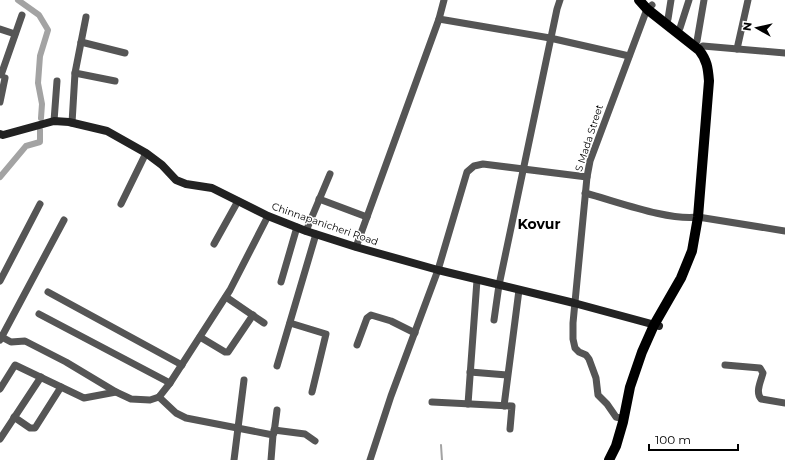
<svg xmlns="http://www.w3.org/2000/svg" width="785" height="460" font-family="Montserrat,sans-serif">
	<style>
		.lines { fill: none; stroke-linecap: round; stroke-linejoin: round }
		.stream { stroke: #a3a3a3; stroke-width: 2 }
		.canal { stroke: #a3a3a3; stroke-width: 6 }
		.street { stroke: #555; stroke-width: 7 }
		.secondary { stroke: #222; stroke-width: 8 }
		.primary { stroke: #000; stroke-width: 10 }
		.labels { text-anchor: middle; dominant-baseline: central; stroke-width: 3; stroke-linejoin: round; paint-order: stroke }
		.street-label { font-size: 10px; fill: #000; stroke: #fff }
		.district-label { font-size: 14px; font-weight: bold; fill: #000; stroke: #fff }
	</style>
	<rect width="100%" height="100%" fill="#fff"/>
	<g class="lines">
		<path class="stream" d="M441,445l1,15"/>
		<g class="canal">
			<path d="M18,0l21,15 9,15 -8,26 -2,27 4,21 -1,14"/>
			<path d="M0,177l26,-31 14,-4v-12"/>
		</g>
		<g class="street">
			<path d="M439,19l5,-19"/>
			<path d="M668,19l3,-19"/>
			<path d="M680,28l9,-28"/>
			<path d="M0,29l15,5"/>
			<path d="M697,41l7,-41"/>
			<path d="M81,42l44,11"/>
			<path d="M703,46l82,7"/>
			<path d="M737,49l11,-49"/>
			<path d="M75,73l40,8"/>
			<path d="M1,75l21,-60"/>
			<path d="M0,102l5,-24"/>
			<path d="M54,121l3,-40"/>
			<path d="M72,123l3,-50 11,-56"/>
			<path d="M585,193c31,8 83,28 113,24l87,14"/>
			<path d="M319,199l48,18"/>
			<path d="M121,204l25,-51"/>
			<path d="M306,231l24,-57"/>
			<path d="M214,244l24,-43"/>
			<path d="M356,247l83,-228 111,19 79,18"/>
			<path d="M0,281l40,-77"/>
			<path d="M281,282l16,-55"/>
			<path d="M48,292l134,73"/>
			<path d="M226,297l38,26"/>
			<path d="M39,314l131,69"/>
			<path d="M494,320l5,-35 58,-276 3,-9"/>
			<path d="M290,323l36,11 -14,58"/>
			<path d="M0,336l11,6 14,-1 41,21 50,30"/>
			<path d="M200,337l25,15h3l25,-37"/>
			<path d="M0,340l64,-120"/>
			<path d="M357,345l10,-27 4,-3 20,6 24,12"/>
			<path d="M725,365l35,3 3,5c-2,8 -8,19 -2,26l24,4"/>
			<path d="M277,366l39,-132"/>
			<path d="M470,372l37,3"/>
			<path d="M0,389l15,-24 69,33 32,-6 15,7 19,1 9,-3 11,-14 60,-93 38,-74"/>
			<path d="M159,397l17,16 10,5 87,17 -2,25"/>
			<path d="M432,402l80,4 -2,23"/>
			<path d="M468,404l9,-124"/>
			<path d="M504,406l15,-116"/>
			<path d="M14,417l16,11h5l26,-41"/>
			<path d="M624,419l-8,-2 -9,-13 -9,-9 -2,-17 -7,-19 -3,-4 -7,-3 -4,-4 -2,-9v-16l14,-146 3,-16 57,-152 5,-4"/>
			<path d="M274,430l31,4 10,7"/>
			<path d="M274,433l3,-23"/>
			<path d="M0,439l41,-62"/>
			<path d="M234,460l10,-80"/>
			<path d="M370,460l21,-64 47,-126 29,-98 7,-6 9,-2 104,13"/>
		</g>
		<path class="secondary" d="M0,134l3,1 51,-14 15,1 38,9 39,22 16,12 14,15 10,4 26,4 56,28 38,15 50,16 82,23 136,33 85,23"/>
		<path class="primary" d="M609,460l7,-14 7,-24 7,-35 12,-35 12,-27 27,-47 11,-27 6,-34 11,-136c-1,-13 -2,-21 -10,-31l-52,-41 -8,-9"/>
	</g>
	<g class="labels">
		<g class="street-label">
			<text transform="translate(589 138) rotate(-72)">S Mada Street</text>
			<text transform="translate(325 224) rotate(19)">Chinnapanicheri Road</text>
		</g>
		<g class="district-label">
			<text x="539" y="224">Kovur</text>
		</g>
	</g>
	<g transform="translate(757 28) rotate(278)" stroke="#ffffff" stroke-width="3" paint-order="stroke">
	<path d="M0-3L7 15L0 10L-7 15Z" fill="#000000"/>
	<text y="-6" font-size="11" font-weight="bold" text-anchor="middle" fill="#000000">N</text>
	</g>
	<path d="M649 444v6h89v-6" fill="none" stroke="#000000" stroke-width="2"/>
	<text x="655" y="444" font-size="12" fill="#000000" stroke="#ffffff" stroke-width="3" paint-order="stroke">100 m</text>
</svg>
